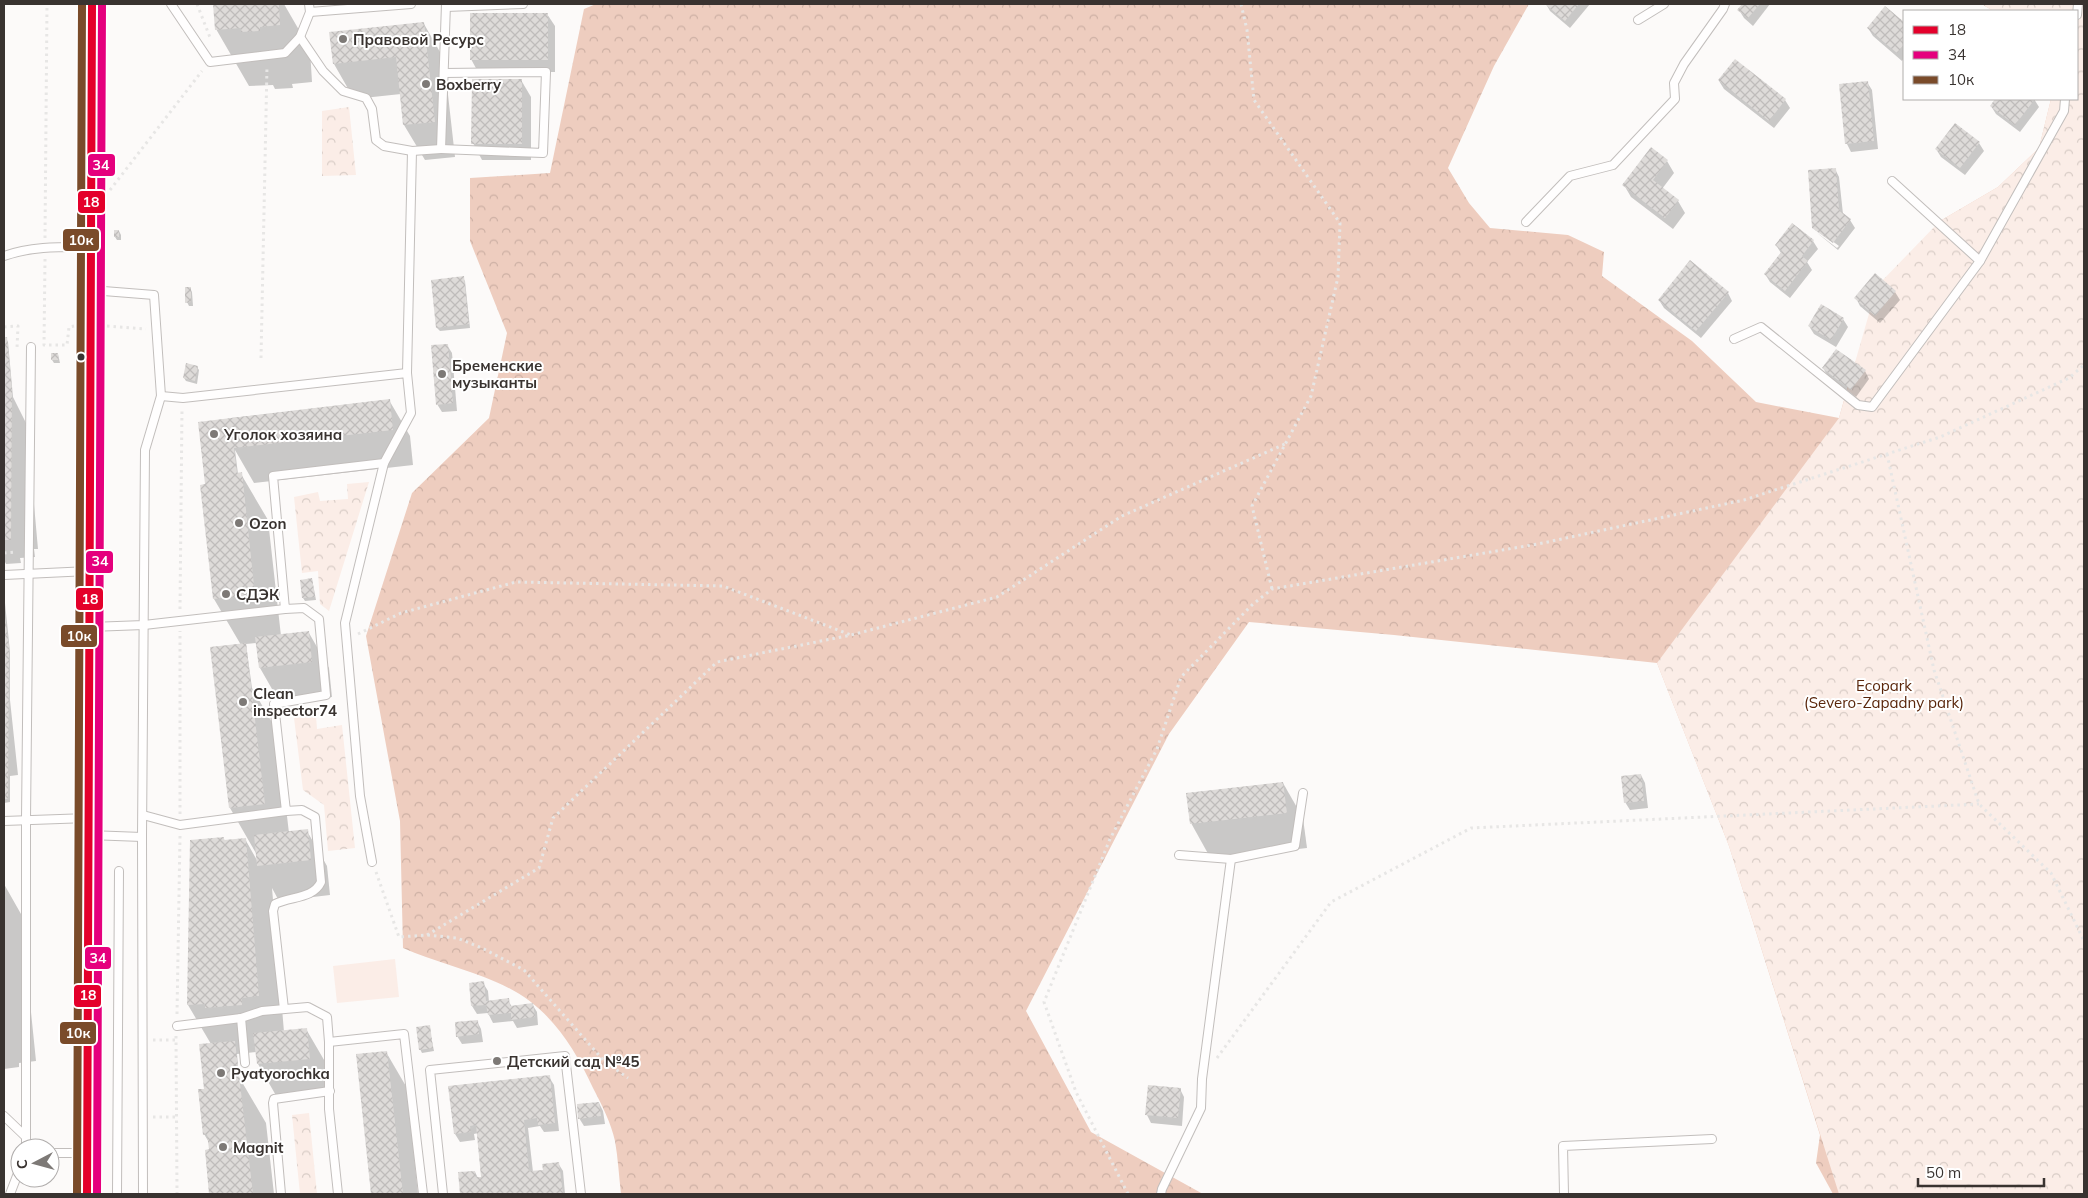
<svg xmlns="http://www.w3.org/2000/svg" width="2088" height="1198" font-family="Mulish,sans-serif">
	<style>
		.grass { fill: #fbede7 }
		.forest { fill: url(#forest-crowns) }
		.park { fill: url(#park-crowns) }
		.shadow { fill: #0003 }
		.building { fill: url(#building-cross-hatch) }
		.lines { fill: none; stroke-linecap: round; stroke-linejoin: round }
		.service-casing { stroke: #c2bebc; stroke-width: 10 }
		.tertiary-casing { stroke: #c2bebc; stroke-width: 21 }
		.path { stroke: #e7e6e5; stroke-width: 3; stroke-dasharray: 2.5 4; stroke-linecap: butt }
		.service { stroke: #fffefe; stroke-width: 8 }
		.tertiary { stroke: #fffefe; stroke-width: 19 }
		.bus-1-casing { stroke: #fff; stroke-width: 11 }
		.bus-2-casing { stroke: #fff; stroke-width: 11 }
		.bus-3-casing { stroke: #fff; stroke-width: 11 }
		.bus-1 { stroke: #e4002b; stroke-width: 8 }
		.bus-2 { stroke: #e5007d; stroke-width: 8 }
		.bus-3 { stroke: #7a4b2a; stroke-width: 8 }
		.poi-dot { fill: #7d7976; stroke: #fff; stroke-width: 2 }
		.bus-dot { fill: #393330; stroke: #fff; stroke-width: 2 }
		.labels { text-anchor: middle; dominant-baseline: central; stroke-width: 4; stroke-linejoin: round; paint-order: stroke }
		.poi-label { font-size: 15px; font-weight: bold; fill: #393330; stroke: #fff; text-anchor: start }
		.park-label { font-size: 15px; fill: #5a260b; stroke: #fff }
		.line-badge { stroke: #fff; stroke-width: 2 }
		.badge-label { font-size: 14px; text-anchor: middle; font-weight: bold; fill: #fff }
	</style>
	<defs>
		<pattern id="forest-crowns" width="20" height="18" patternUnits="userSpaceOnUse" patternTransform="scale(1.25)"><rect width="20" height="18" fill="#eecdbf"/><path d="M2 6a3 3 0 1 1 6 0M12 15a3 3 0 1 1 6 0" fill="none" stroke="#cdb0a4"/></pattern>
		<pattern id="park-crowns" width="20" height="18" patternUnits="userSpaceOnUse" patternTransform="scale(1.25)"><rect width="20" height="18" fill="#fbede7"/><path d="M2 6a3 3 0 1 1 6 0M12 15a3 3 0 1 1 6 0" fill="none" stroke="#d8ccc6"/></pattern>
		<pattern id="building-cross-hatch" width="8" height="8" patternUnits="userSpaceOnUse" patternTransform="scale(1.25)"><rect width="8" height="8" fill="#dedbd9"/><path d="M0 0l8 8M0 8l8-8" fill="none" stroke="#bfbcbb"/></pattern>
	</defs>
	<rect width="100%" height="100%" fill="#fcfaf9"/>
	<path class="grass" d="M395,959l4,38 -62,6 -4,-37z"/>
	<path class="forest" d="M596,4h933l-35,62 -46,102 21,35 21,25 78,7 36,17 -2,24 90,65 64,61 83,16 15,-54 86,-143 58,-34 41,-39 12,-49h26v-88h-84l-11,-7h102v1190h-251l-17,-31 4,-28 -91,-289 -72,-183 -263,-28 -145,-13 -80,112 -143,277 65,121 112,62h-582c-2,-17 -3,-36 -6,-53 -4,-18 -13,-36 -22,-53 -22,-47 -47,-85 -97,-106 -30,-13 -63,-21 -93,-34l-3,-127 -34,-185 46,-143 77,-75 18,-85 -37,-92v-63l80,-5 34,-164z"/>
	<g class="park">
		<path d="M1982,4h102v1190h-245l-110,-348 -72,-183 182,-245 38,-132 63,-65 58,-34 41,-39 12,-49h26v-88h-84z"/>
		<path d="M349,107l7,68 -34,1v-65z"/>
		<path d="M369,482l-40,129 -9,-7 -2,-33 -16,2 -8,-76 24,-5 2,9 28,-2 -1,-15z"/>
		<path d="M316,716l1,13 25,-4 13,123 -27,3 -4,-46 -21,-15 -9,-72z"/>
		<path d="M309,1113l8,81h-17l-8,-79z"/>
	</g>
	<g class="shadow">
		<path d="M214,4h70l26,45 2,33 -20,2 1,4 -18,1 -2,-4 -24,1 -33,-57z"/>
		<path d="M1546,4h44l-20,24 -20,-17z"/>
		<path d="M1744,4h26l-17,22 -9,-8 -5,-8z"/>
		<path d="M1886,7l18,16v35l-2,3 -29,-25 -5,-8z"/>
		<path d="M547,14l8,12v46h-77l-7,-13z"/>
		<path d="M424,24l20,35 11,98 -30,3 -21,-35 -3,-31 -47,5 -20,-35z"/>
		<path d="M521,80l10,17v63h-49l-9,-17z"/>
		<path d="M1719,81l66,19 5,8 -16,20 -50,-39z"/>
		<path d="M1867,82l5,8 6,59 -27,3 -4,-8 -7,-59z"/>
		<path d="M1997,99h37l5,8 -19,25 -24,-18 -5,-8z"/>
		<path d="M1956,124l23,19 5,8 -19,24 -24,-18 -5,-8z"/>
		<path d="M1667,161l7,12 -12,16 16,12 7,12 -12,16 -42,-32 -7,-12z"/>
		<path d="M1835,169l4,8 4,37 7,6 5,8 -17,22 -22,-18 21,16 2,-2 -23,-17v2l-2,-4z"/>
		<path d="M119,231l2,4v5h-4l-2,-3z"/>
		<path d="M1813,241l5,8 -11,13 5,8 -22,28 -20,-16 -5,-8 16,-21 -5,-8z"/>
		<path d="M1875,275l20,17 5,8 -20,23 -20,-17 -4,-8z"/>
		<path d="M463,278l2,3 5,47 -30,3 -3,-3z"/>
		<path d="M190,288l2,4 1,14h-4l-2,-4z"/>
		<path d="M1728,293l4,8 -31,37 -37,-30 -5,-8z"/>
		<path d="M1843,319l5,8 -12,20 -22,-13 -5,-8z"/>
		<path d="M4,338h2l2,4 5,55 17,34 3,62 5,56h-4l1,8 -15,1 1,5 -15,1 -2,-4z"/>
		<path d="M447,345l5,8 5,58 -15,1 -5,-8z"/>
		<path d="M58,354l2,9h-6l-2,-3z"/>
		<path d="M197,367l2,3 -2,14 -11,-3 -2,-3z"/>
		<path d="M1823,368l42,3 4,8 -13,18 -28,-21z"/>
		<path d="M389,400l21,36 3,29 -159,18 -19,-33 3,24h3l27,46 13,116 28,-3 20,35 3,29 -52,6 -20,-35 -3,-25 -11,1 6,44 25,43 12,102 18,-2 20,35 3,29 -51,6 -7,-13 12,144 22,-3 21,36 3,29 -52,5 -20,-35 -1,-12 -20,2 2,23 27,46 8,71h-63l-5,-43 4,-1v-6l-6,-10 1,-44 6,-46 -23,-39 36,-166 1,2 20,-2 13,23 -1,-7 -27,-47 -19,-160 30,-3 -27,-46 -12,-113 5,-1 24,-61v-6z"/>
		<path d="M312,579l4,21 -11,1 -2,-3z"/>
		<path d="M4,593l6,59v48l8,75 -8,1v26l-6,1z"/>
		<path d="M1641,775l4,8 3,25 -18,2 -5,-8z"/>
		<path d="M1283,783l20,35 4,30 -96,11 -20,-36z"/>
		<path d="M4,884l17,30 1,14 5,8 3,27h-4l10,98 -17,2v4l-15,2z"/>
		<path d="M483,983l5,8 1,11 19,-2 4,7 20,-3 5,8 1,13 -21,3 -4,-7 -20,2 -5,-10 -11,1 -5,-8 -2,-22z"/>
		<path d="M477,1021l4,8 2,13 -21,2 -5,-8z"/>
		<path d="M429,1027l5,24 -12,2 -2,-4z"/>
		<path d="M386,1052l21,36 11,106h-46l-15,-139z"/>
		<path d="M549,1077l5,8 5,46 -15,1 -4,-6 -12,2 5,44 11,-1 14,-8 5,8 2,23h-104l-2,-20 16,-2 3,6h5l-5,-45 -4,1 1,6 -15,2 -5,-8z"/>
		<path d="M1180,1089l4,8 -2,29 -31,-3 -4,-8z"/>
		<path d="M599,1103l4,8 2,13 -21,2 -5,-8z"/>
	</g>
	<g class="building">
		<path d="M213,4h66l1,21 -20,2v4l-19,1v-4l-26,2z"/>
		<path d="M1545,4h34l-14,17z"/>
		<path d="M1742,4h18l-12,14 -11,-8z"/>
		<path d="M1885,6l19,16v23l-7,8 -30,-25z"/>
		<rect x="470" y="13" width="78" height="47"/>
		<path d="M424,22l11,100 -32,3 -7,-68 -63,7 -4,-32z"/>
		<path d="M1735,59l51,40 -17,22 -51,-41z"/>
		<path d="M472,79h50v65h-51z"/>
		<path d="M1868,81l6,60 -29,3 -6,-60z"/>
		<path d="M1995,99h40l-20,26 -25,-19z"/>
		<path d="M1955,123l25,19 -20,26 -25,-19z"/>
		<path d="M1651,147l17,13 -15,20 26,20 -14,18 -43,-33z"/>
		<path d="M1836,168l3,42 12,9 -18,24 -21,-15 -4,-58z"/>
		<path d="M1792,223l22,17 -12,16 6,5 -23,30 -21,-17 18,-23 -7,-6z"/>
		<rect x="114" y="230" width="5" height="7"/>
		<path d="M1690,260l39,32 -33,39 -38,-31z"/>
		<path d="M1875,273l21,18 -21,25 -21,-18z"/>
		<path d="M464,276l5,48 -33,4 -5,-48z"/>
		<path d="M185,287h6v15l-6,1z"/>
		<path d="M1821,304l23,14 -13,22 -23,-14z"/>
		<path d="M4,337h3l5,53 -1,150h-7z"/>
		<path d="M448,344l5,59 -17,2 -5,-60z"/>
		<path d="M1836,349l30,21 -15,20 -29,-22z"/>
		<rect x="51" y="353" width="7" height="7"/>
		<path d="M186,363l12,3 -3,15 -12,-3z"/>
		<path d="M390,399l3,31 -159,18 3,25 5,-1 13,123 -42,4 -13,-114 5,-1 -7,-62z"/>
		<path d="M312,578l3,19 -13,1 -2,-18z"/>
		<path d="M4,610l5,37 -1,152h-4z"/>
		<path d="M309,631l3,31 -53,6 -4,-31z"/>
		<path d="M246,643l19,161 -36,4 -19,-161z"/>
		<path d="M1641,774l3,27 -20,2 -3,-27z"/>
		<path d="M1283,782l4,31 -97,11 -4,-31z"/>
		<path d="M308,829l3,31 -54,6 -3,-31z"/>
		<path d="M224,837v3l22,-2 13,158 -17,2v7l-37,3v-4l-18,1 3,-165z"/>
		<path d="M484,981l2,20 23,-3 1,8 23,-3 2,14 -24,3v-7l-23,2 -2,-10 -15,1 -2,-23z"/>
		<path d="M478,1020l1,14 -23,3 -1,-15z"/>
		<path d="M430,1025l3,23 -14,2 -3,-23z"/>
		<path d="M307,1028l3,31 -53,5 -4,-31z"/>
		<path d="M235,1041l18,153h-44l-4,-44 4,-1 -2,-15 -4,1 -5,-46h6l-5,-45z"/>
		<path d="M387,1051l16,143h-32l-15,-140z"/>
		<path d="M550,1075l5,48 -17,2 -1,-7 -13,2 5,51 14,-1 -1,-6 17,-2 4,32h-103l-2,-22 17,-1 1,6h5l-5,-52 -6,1 1,6 -17,2 -6,-48z"/>
		<path d="M1148,1085l33,3 -3,30 -33,-3z"/>
		<path d="M599,1102l2,14 -23,3 -1,-15z"/>
	</g>
	<g class="lines">
		<defs>
			<g id="service">
				<path d="M171,4l39,58 75,-9 15,-16 10,-25 -1,-8"/>
				<path d="M446,7l77,-3"/>
				<path d="M310,12l101,-8"/>
				<path d="M2077,15l1,-11"/>
				<path d="M1638,20l26,-16"/>
				<path d="M300,37l23,34 20,20 23,7 6,11 4,31 8,6 28,5"/>
				<path d="M441,149l102,4 3,-81 -102,1"/>
				<path d="M1892,181l88,80"/>
				<path d="M1526,222l44,-46 43,-11 62,-66 -1,-16 10,-19 39,-55 2,-5"/>
				<path d="M4,256c28,-10 57,-9 87,-9"/>
				<path d="M91,290l63,5 7,101 -16,54 -3,387 1,357"/>
				<path d="M1734,339l27,-12 97,78 14,2 108,-146 84,-150 1,-12"/>
				<path d="M407,373l5,-222 29,-2 5,-145"/>
				<path d="M161,396l22,2 224,-25 4,40 -27,50 -111,13 12,133 19,-1 15,11 7,76 -52,9 12,107 16,-1 13,7 6,65c-8,17 -30,14 -46,22l-2,7 11,98"/>
				<path d="M4,575l85,-4"/>
				<path d="M90,627l54,-2 141,-16"/>
				<path d="M143,815l37,10 106,-14"/>
				<path d="M4,821l84,-3"/>
				<path d="M89,835l53,2"/>
				<path d="M1179,855l52,4 64,-13 8,-53"/>
				<path d="M372,862l-12,-66 -15,-173 39,-160"/>
				<path d="M241,1018l4,45"/>
				<path d="M177,1026l64,-8 21,-7 46,-4 19,10 2,25v67l9,85"/>
				<path d="M329,1042l75,-8 19,160"/>
				<path d="M4,1116l22,21v11"/>
				<path d="M26,1137v-318l5,-472"/>
				<path d="M50,1153h37"/>
				<path d="M10,1194l10,-26"/>
				<path d="M117,1194l2,-323"/>
				<path d="M281,1194l-8,-91 1,-4 56,-8"/>
				<path d="M443,1194l-13,-124 135,-14 16,138"/>
				<path d="M1161,1194l1,-5 39,-81 1,-29 29,-220"/>
				<path d="M1564,1194l-1,-48 149,-7"/>
			</g>
			<path id="tertiary" d="M87,1194l5,-1190"/>
		</defs>
		<use href="#service" class="service-casing"/>
		<use href="#tertiary" class="tertiary-casing"/>
		<g class="path">
			<path d="M197,4l14,36"/>
			<path d="M1241,4l6,26 7,70 86,123 -2,54 -27,119 -59,110 20,83"/>
			<path d="M110,190l92,-119"/>
			<path d="M45,238l2,-234"/>
			<path d="M45,259l-1,86h23l2,-18 5,-1"/>
			<path d="M107,326l39,3"/>
			<path d="M4,327l14,-1 -1,22"/>
			<path d="M261,358l6,-292"/>
			<path d="M1887,454l47,216 45,134 72,69 33,68"/>
			<path d="M4,553l11,-1v-2"/>
			<path d="M180,609l2,-201"/>
			<path d="M358,634l43,-21 115,-31 207,4 128,49"/>
			<path d="M180,814v-183"/>
			<path d="M376,872l23,65 28,-2 30,3 25,10 42,22 80,91 24,17"/>
			<path d="M427,935l112,-67 14,-50 164,-156 134,-27 146,-38 125,-81 163,-72"/>
			<path d="M177,1014l3,-178"/>
			<path d="M176,1036l1,158"/>
			<path d="M153,1040h23"/>
			<path d="M1217,1058l114,-156 140,-74 508,-24"/>
			<path d="M153,1117h22"/>
			<path d="M1128,1194l-52,-102 -32,-90 66,-163 47,-90 24,-72 71,-72 20,-16 266,-45 206,-44 196,-63 129,-59 15,-13"/>
		</g>
		<use href="#service" class="service"/>
		<use href="#tertiary" class="tertiary"/>
		<defs>
			<path id="bus-1" d="M87,1194l5,-1190"/>
			<path id="bus-2" d="M97,1194l5,-1190"/>
			<path id="bus-3" d="M77,1194l5,-1190"/>
		</defs>
		<use href="#bus-1" class="bus-1-casing"/>
		<use href="#bus-2" class="bus-2-casing"/>
		<use href="#bus-3" class="bus-3-casing"/>
		<use href="#bus-1" class="bus-1"/>
		<use href="#bus-2" class="bus-2"/>
		<use href="#bus-3" class="bus-3"/>
	</g>
	<g class="poi-dot">
		<circle cx="343" cy="39" r="5"/>
		<circle cx="426" cy="84" r="5"/>
		<circle cx="442" cy="374" r="5"/>
		<circle cx="214" cy="434" r="5"/>
		<circle cx="239" cy="523" r="5"/>
		<circle cx="226" cy="594" r="5"/>
		<circle cx="243" cy="702" r="5"/>
		<circle cx="497" cy="1061" r="5"/>
		<circle cx="221" cy="1073" r="5"/>
		<circle cx="223" cy="1147" r="5"/>
	</g>
	<circle class="bus-dot" cx="81" cy="357" r="4.5"/>
	<g class="labels">
		<g class="poi-label">
			<text x="353" y="39">Правовой Ресурс</text>
			<text x="436" y="84">Boxberry</text>
			<text x="452" y="365">Бременские<tspan x="452" dy="17">музыканты</tspan></text>
			<text x="224" y="434">Уголок хозяина</text>
			<text x="249" y="523">Ozon</text>
			<text x="236" y="594">СДЭК</text>
			<text x="253" y="693">Clean<tspan x="253" dy="17">inspector74</tspan></text>
			<text x="507" y="1061">Детский сад №45</text>
			<text x="231" y="1073">Pyatyorochka</text>
			<text x="233" y="1147">Magnit</text>
		</g>
		<g class="park-label">
			<text x="1884" y="685">Ecopark<tspan x="1884" dy="17">(Severo-Zapadny park)</tspan></text>
		</g>
	</g>
	<g class="line-badge">
		<rect x="87" y="153" width="29" height="24" rx="5" fill="#e5007d"/>
		<rect x="77" y="190" width="29" height="24" rx="5" fill="#e4002b"/>
		<rect x="62" y="228" width="38" height="24" rx="5" fill="#7a4b2a"/>
		<rect x="85" y="550" width="29" height="24" rx="5" fill="#e5007d"/>
		<rect x="75" y="587" width="29" height="24" rx="5" fill="#e4002b"/>
		<rect x="60" y="624" width="38" height="24" rx="5" fill="#7a4b2a"/>
		<rect x="84" y="946" width="28" height="24" rx="5" fill="#e5007d"/>
		<rect x="73" y="984" width="29" height="24" rx="5" fill="#e4002b"/>
		<rect x="59" y="1021" width="38" height="24" rx="5" fill="#7a4b2a"/>
	</g>
	<g class="badge-label">
		<text x="101" y="170">34</text>
		<text x="91" y="207">18</text>
		<text x="81" y="245">10к</text>
		<text x="100" y="566">34</text>
		<text x="90" y="604">18</text>
		<text x="79" y="641">10к</text>
		<text x="98" y="963">34</text>
		<text x="88" y="1000">18</text>
		<text x="78" y="1038">10к</text>
	</g>
	<rect width="2088" height="1198" fill="none" stroke="#393330" stroke-width="10"/>
	<rect x="1903" y="10" width="175" height="90" fill="#ffffff" stroke="#b0adac"/>
	<rect x="1913" y="26" width="25" height="8" fill="#e4002b" stroke="#b0adac"/>
	<text x="1948" y="35" font-size="15" fill="#393330">18</text>
	<rect x="1913" y="51" width="25" height="8" fill="#e5007d" stroke="#b0adac"/>
	<text x="1948" y="60" font-size="15" fill="#393330">34</text>
	<rect x="1913" y="76" width="25" height="8" fill="#7a4b2a" stroke="#b0adac"/>
	<text x="1948" y="85" font-size="15" fill="#393330">10к</text>
	<g transform="translate(35 1163) rotate(264)"><circle r="24" fill="#ffffff" stroke="#b0adac"/>
	<path d="M0-4L9 19L0 12L-9 19Z" fill="#7d7976"/>
	<text y="-8" font-size="14" font-weight="bold" text-anchor="middle" fill="#393330">С</text>
	</g>
	<path d="M1918 1178v8h126v-8" fill="none" stroke="#393330" stroke-width="2.5"/>
	<text x="1926" y="1178" font-size="15" fill="#393330" stroke="#ffffff" stroke-width="4" paint-order="stroke">50 m</text>
</svg>
